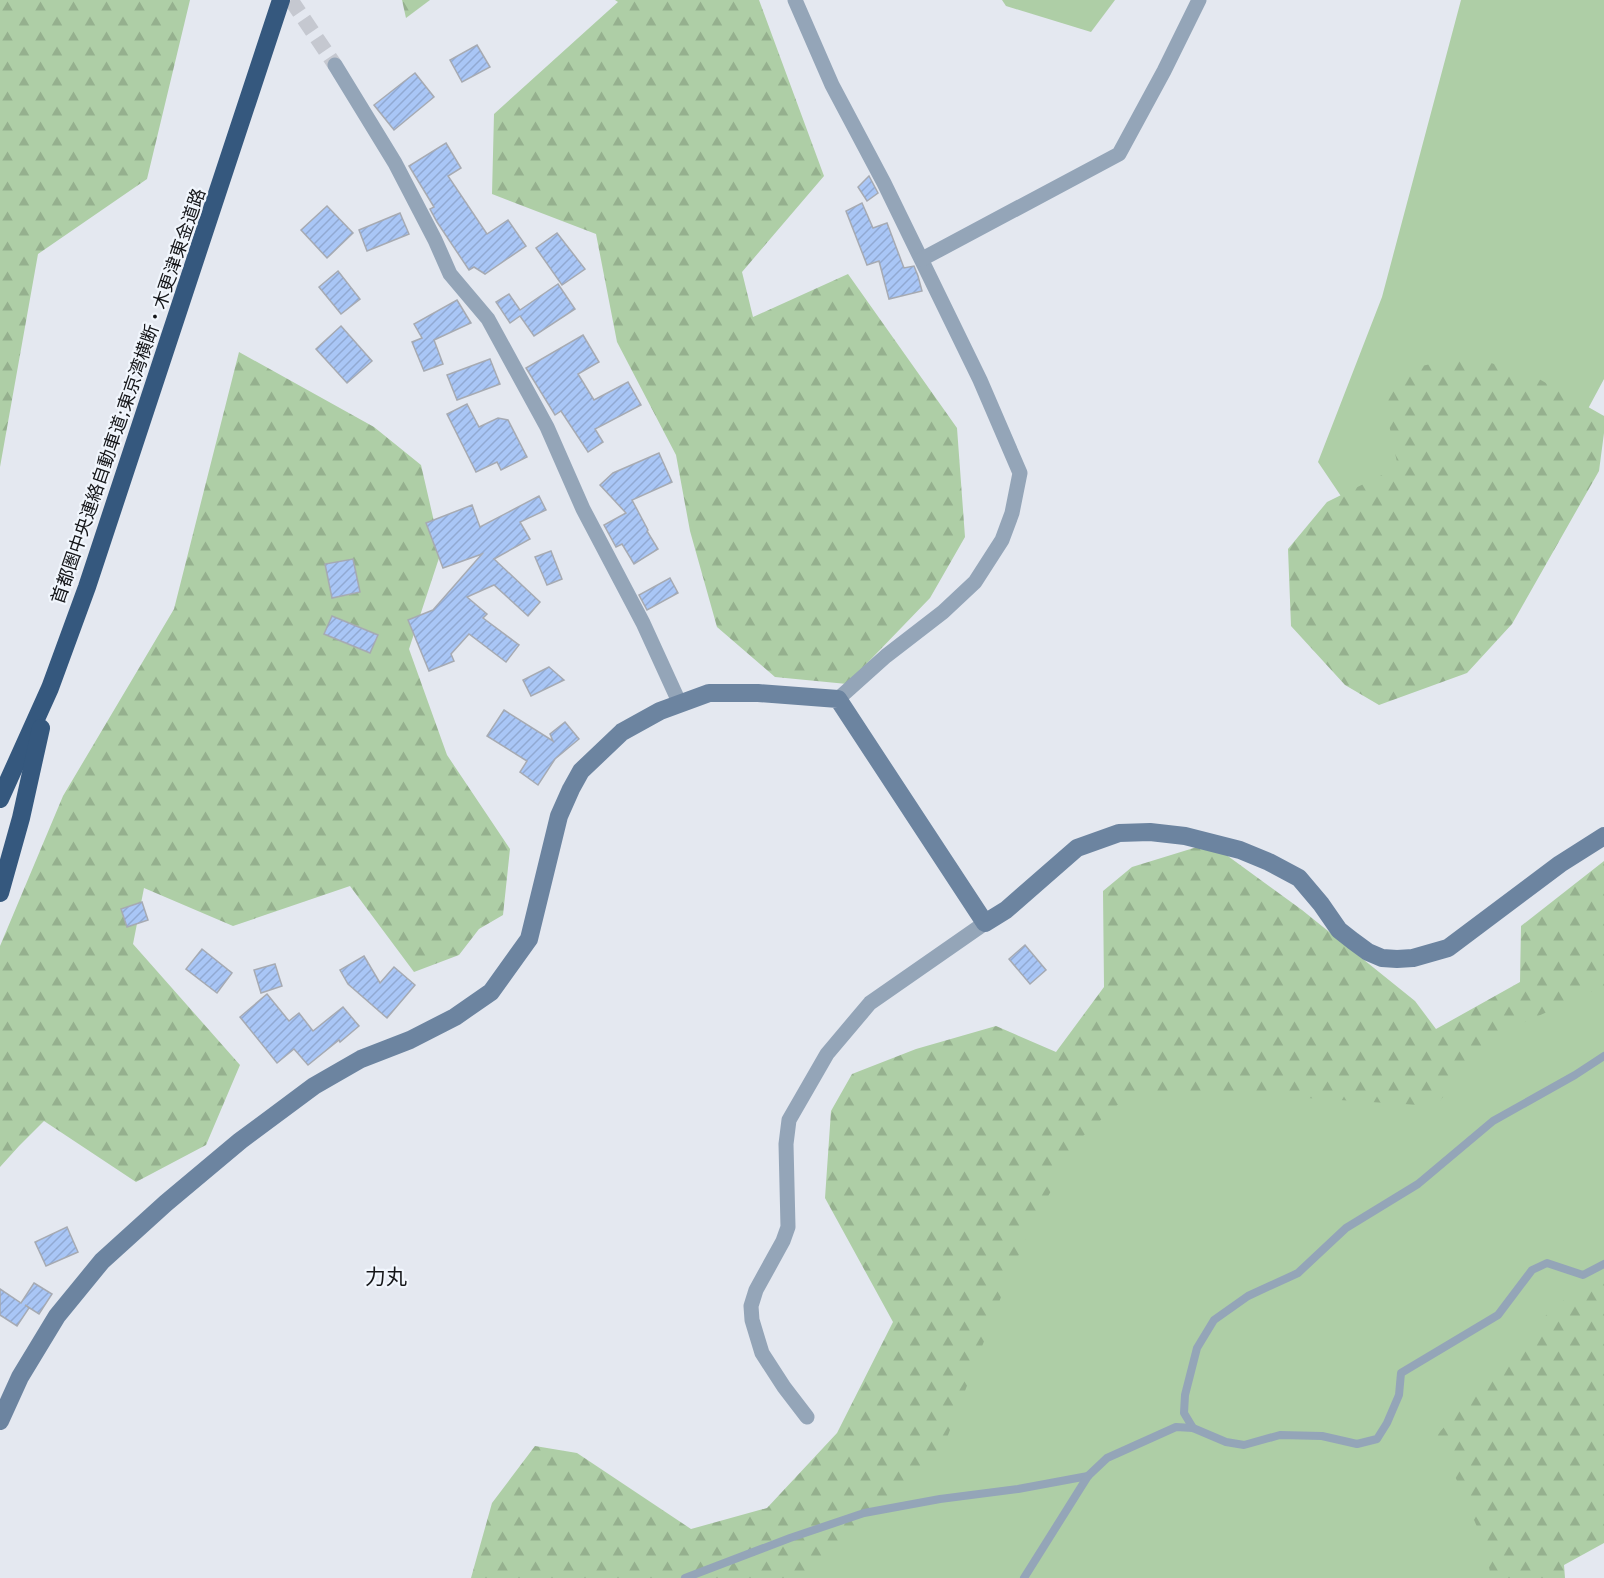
<svg xmlns="http://www.w3.org/2000/svg" width="1604" height="1578" font-family="'DejaVu Sans','Noto Sans JP',sans-serif">
	<style>
		.green { fill: #aecea6 }
		.forest { fill: url(#forest-firs) }
		.building { fill: url(#building-hatch); stroke: #a6aab2; stroke-width: 1.5 }
		.lines { fill: none; stroke-linecap: round; stroke-linejoin: round }
		.street-tunnel { stroke: #c5c8d0; stroke-width: 15; stroke-dasharray: 15 8; stroke-linecap: butt }
		.lane { stroke: #94a5b8; stroke-width: 8 }
		.street { stroke: #94a5b8; stroke-width: 15 }
		.secondary { stroke: #6c84a0; stroke-width: 18 }
		.highway { stroke: #35587e; stroke-width: 18 }
		.labels { text-anchor: middle; dominant-baseline: central; stroke-width: 4.5; stroke-linejoin: round; paint-order: stroke }
		.street-label { font-size: 18px; fill: #141518; stroke: #f1f6fd }
		.quarter-label { font-size: 21px; fill: #141518; stroke: #f1f6fd }
	</style>
	<defs>
		<pattern id="forest-firs" width="22" height="20" patternUnits="userSpaceOnUse" patternTransform="scale(1.5)"><rect width="22" height="20" fill="#aecea6"/><path d="M5 1l3.5 6h-7zM16 11l3.5 6h-7z" fill="#95b08e"/></pattern>
		<pattern id="building-hatch" width="6" height="6" patternUnits="userSpaceOnUse" patternTransform="scale(1.5)"><rect width="6" height="6" fill="#a9c6f6"/><path d="M-1 1l2-2M0 6l6-6M5 7l2-2" fill="none" stroke="#91a9d2"/></pattern>
	</defs>
	<rect width="100%" height="100%" fill="#e4e8f0"/>
	<g class="green">
		<path d="M1002,0h113l-24,32 -85,-26z"/>
		<path d="M1461,0h143v379l-43,80 -175,104 -68,-101 64,-165z"/>
		<path d="M1604,926v435l-80,217h-927l239,-83 290,-463 307,31z"/>
	</g>
	<g class="forest">
		<path d="M0,0h190l-43,179 -109,75 -38,213z"/>
		<path d="M402,0h28l-24,18z"/>
		<path d="M615,0h144l65,176 -82,96 11,45 95,-43 109,154 8,109 -35,61 -83,86 -72,-7 -58,-50 -27,-96 -14,-76 -59,-113 -21,-108 -104,-40 2,-80 124,-112z"/>
		<path d="M239,352l135,75 47,38 20,87 -32,97 38,106 63,94 -7,66 -24,14 -20,26 -45,17 -64,-86 -117,40 -89,-38 -11,56 107,121 -34,80 -70,37 -92,-61 -25,25 -19,21v-221l63,-150 111,-187z"/>
		<path d="M1467,356l65,19 72,41v17l-5,38 -87,153 -45,49 -88,32 -34,-20 -54,-59 -3,-77 39,-47 71,-35 -14,-66 24,-32z"/>
		<path d="M1210,843l92,67 113,91 21,28 84,-47 1,-56 83,-65v125l-103,47 -66,73 -160,-10 -143,-4 -50,45 -51,89 -30,71 -56,146 -145,135h-329l21,-75 43,-57 42,7 114,76 76,-21 70,-75 56,-111 -68,-124 6,-87 21,-37 64,-25 80,-23 60,26 48,-65 -1,-96 29,-24z"/>
		<path d="M1604,1266v277l-40,22 1,13h-74l-6,-33 -48,-110 106,-117z"/>
	</g>
	<g class="building">
		<path d="M477,45l13,22 -28,15 -12,-22z"/>
		<path d="M415,73l19,24 -40,33 -20,-25z"/>
		<path d="M446,143l15,25 -13,8 39,58 21,-14 18,26 -41,28 -11,-7 -5,3 -32,-48 -7,-13 4,-2 -25,-41z"/>
		<path d="M869,176l9,17 -11,8 -9,-14z"/>
		<path d="M862,203l11,25 14,-5 17,45 10,-2 4,10 4,15 -33,8 -10,-38 -12,4 -21,-54z"/>
		<path d="M327,206l26,27 -26,25 -26,-28z"/>
		<path d="M400,213l9,21 -42,17 -8,-21z"/>
		<path d="M557,233l28,36 -23,16 -26,-37z"/>
		<path d="M338,271l22,28 -19,15 -22,-27z"/>
		<path d="M558,284l17,25 -41,27 -14,-20 -10,7 -14,-21 13,-8 11,16z"/>
		<path d="M457,300l14,23 -37,17 9,24 -19,7 -12,-29 10,-4 -8,-14z"/>
		<path d="M341,326l31,35 -25,22 -31,-34z"/>
		<path d="M583,335l16,27 -21,12 16,26 34,-18 13,23 -46,24 8,13 -15,10 -27,-41 -6,4 -29,-47z"/>
		<path d="M490,359l10,25 -43,16 -10,-25z"/>
		<path d="M467,404l12,23 19,-9 10,2 19,37 -26,13 -4,-8 -21,10 -29,-58z"/>
		<path d="M659,453l13,29 -40,18 16,30 -1,1 11,18 -24,15 -12,-20 -6,3 -12,-22 22,-12 -26,-28 13,-12z"/>
		<path d="M539,496l7,14 -26,12 10,17 -36,20 46,43 -12,14 -34,-31 -27,12 20,17 -4,4 36,27 -13,17 -37,-28 -18,20 3,7 -25,10 -21,-51 25,-10 49,-56 -39,14 -17,-45 46,-18 8,22z"/>
		<path d="M551,551l11,28 -15,6 -12,-28z"/>
		<path d="M353,559l7,33 -28,6 -7,-34z"/>
		<path d="M670,578l8,15 -31,17 -8,-15z"/>
		<path d="M332,616l46,19 -8,18 -46,-19z"/>
		<path d="M549,667l15,13 -33,16 -8,-16z"/>
		<path d="M504,710l49,31 -3,-7 15,-12 14,17 -24,20 -17,26 -18,-13 7,-11 -40,-25z"/>
		<path d="M142,902l6,18 -21,7 -6,-18z"/>
		<path d="M1025,945l21,25 -16,14 -21,-25z"/>
		<path d="M202,949l30,24 -15,20 -31,-24z"/>
		<path d="M364,956l16,27 14,-16 21,18 -28,33 -39,-34 -8,-14z"/>
		<path d="M275,964l7,22 -21,7 -7,-23z"/>
		<path d="M267,994l22,27 10,-8 14,18 30,-24 16,19 -19,16 -1,-2 -31,25 -14,-16 -17,14 -37,-46z"/>
		<path d="M67,1227l11,25 -32,14 -11,-24z"/>
		<path d="M34,1283l18,11 -13,20 -14,-9 4,3 -12,18 -17,-11v-26l21,14z"/>
	</g>
	<g class="lines">
		<path class="street-tunnel" d="M291,0l44,65"/>
		<g class="lane">
			<path d="M1193,1428l-9,-15 1,-18 12,-47 17,-28 34,-24 50,-23 48,-45 72,-44 75,-63 82,-46 29,-19"/>
			<path d="M685,1578l105,-40 74,-25 76,-14 78,-10 70,-13"/>
			<path d="M1024,1578l64,-102 19,-18 69,-31 17,1 33,14 18,3 36,-10 42,1 35,8 20,-5 10,-16 12,-28 2,-22 97,-58 34,-45 15,-7 36,12 21,-11"/>
		</g>
		<g class="street">
			<path d="M795,0l37,85 52,98 96,197 40,93 -8,40 -10,27 -27,42 -32,30 -57,44 -48,43"/>
			<path d="M335,65l60,98 40,77 15,34 38,45 59,108 36,82 60,114 37,81"/>
			<path d="M922,259l197,-105 45,-83 35,-71"/>
			<path d="M807,1417l-23,-30 -22,-34 -10,-33 -1,-14 5,-16 27,-49 5,-14 -2,-83 3,-24 38,-66 43,-51 115,-80"/>
		</g>
		<path class="secondary" d="M0,1421l20,-44 37,-61 45,-55 64,-58 74,-62 74,-55 47,-27 49,-19 45,-23 36,-25 38,-53 30,-123 12,-27 10,-18 41,-39 38,-21 49,-18h49l80,6 147,224 21,-13 71,-62 42,-15 31,-1 35,4 55,14 29,12 30,16 22,26 18,26 14,11 15,11 14,6 15,1 16,-1 35,-10 112,-84 44,-28"/>
		<g class="highway">
			<path d="M0,799l50,-111 37,-101 194,-587"/>
			<path d="M0,893l21,-75 20,-90"/>
		</g>
	</g>
	<g class="labels">
		<g class="street-label">
			<text transform="translate(128 396) rotate(-71)">首都圏中央連絡自動車道;東京湾横断・木更津東金道路</text>
		</g>
		<g class="quarter-label">
			<text x="386" y="1277">力丸</text>
		</g>
	</g>
</svg>
